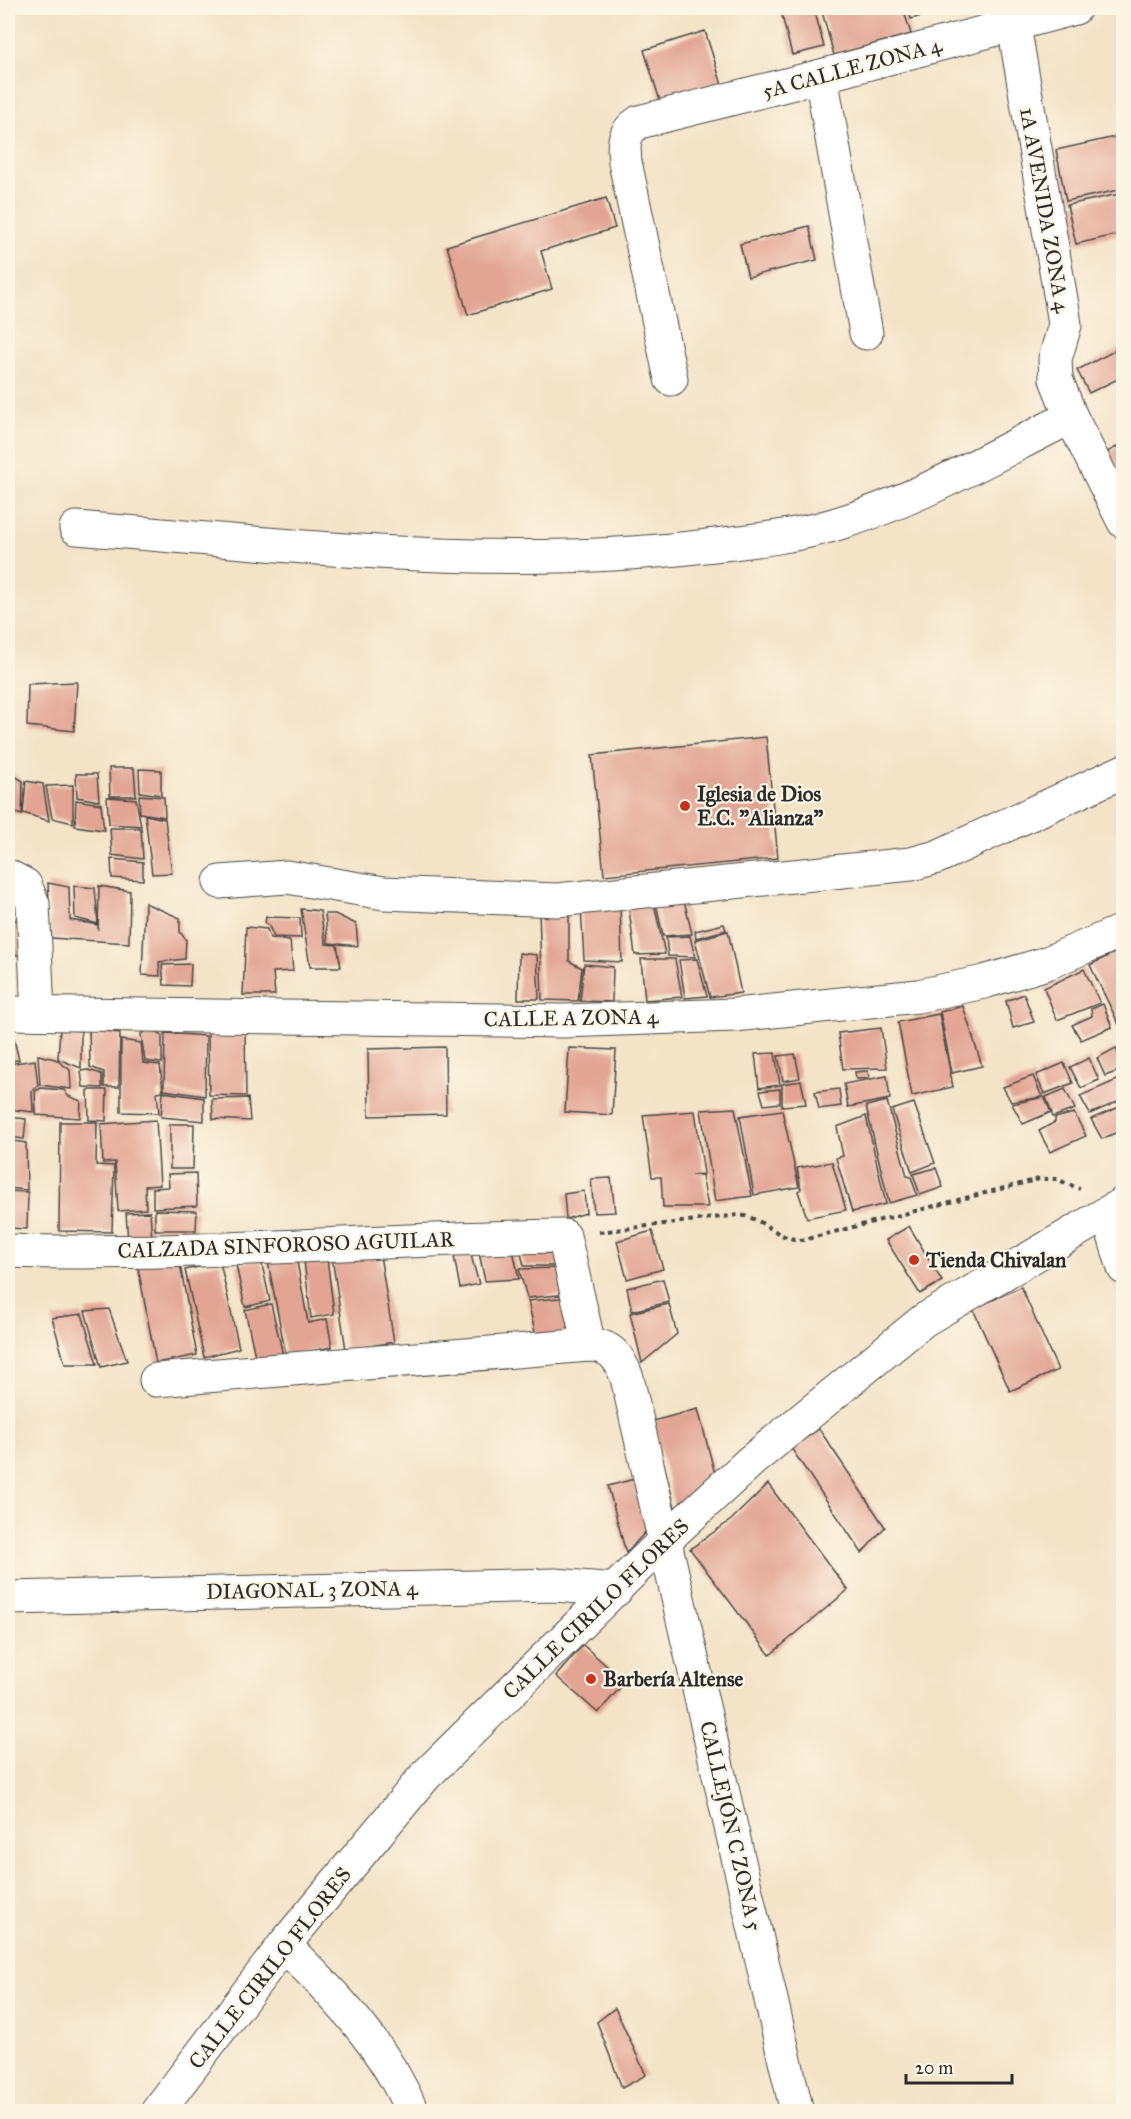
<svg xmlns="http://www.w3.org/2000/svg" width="1131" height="2119" font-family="'IM FELL Great Primer',serif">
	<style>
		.building { fill: #e2a493 }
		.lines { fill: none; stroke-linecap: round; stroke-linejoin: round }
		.minor-casing { stroke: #494742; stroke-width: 35 }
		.path { stroke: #494742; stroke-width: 4; stroke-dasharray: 4.5 4.5; stroke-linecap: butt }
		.minor { stroke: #fff; stroke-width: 33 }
		.poi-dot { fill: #c8321e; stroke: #fcf5e5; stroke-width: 2 }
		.labels { text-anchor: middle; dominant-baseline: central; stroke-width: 4.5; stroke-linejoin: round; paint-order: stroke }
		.street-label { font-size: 21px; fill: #2b2b2b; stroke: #fcf5e5 }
		.poi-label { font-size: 21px; font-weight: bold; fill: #2b2b2b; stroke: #fcf5e5; text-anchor: start }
	</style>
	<rect width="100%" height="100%" fill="#fcf5e5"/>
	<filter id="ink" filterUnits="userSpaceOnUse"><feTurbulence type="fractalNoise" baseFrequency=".0167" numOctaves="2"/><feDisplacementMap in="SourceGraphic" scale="12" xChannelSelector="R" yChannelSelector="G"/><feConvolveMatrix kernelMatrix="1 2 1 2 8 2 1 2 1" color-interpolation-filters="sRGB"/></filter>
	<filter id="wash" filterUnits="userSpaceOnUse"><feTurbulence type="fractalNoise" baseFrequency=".008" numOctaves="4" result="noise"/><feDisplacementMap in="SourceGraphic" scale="24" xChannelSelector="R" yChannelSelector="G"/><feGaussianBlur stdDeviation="1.35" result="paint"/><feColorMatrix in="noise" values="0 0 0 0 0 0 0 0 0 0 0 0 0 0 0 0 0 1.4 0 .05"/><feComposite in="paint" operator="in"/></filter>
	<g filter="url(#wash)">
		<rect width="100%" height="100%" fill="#f3e3c7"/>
		<g id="blocks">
			<g class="building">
				<path d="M780,8h34l10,39 -32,8z"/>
				<path d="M821,8h82l8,26 -77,21z"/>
				<path d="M908,8h40l-37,11z"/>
				<path d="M705,31l18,57 -61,19 -18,-57z"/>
				<path d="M1124,135v54l-58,12 -10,-51z"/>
				<path d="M1124,193v40l-48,11 -9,-39z"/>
				<path d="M606,198l9,30 -74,23 11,38 -84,26 -21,-69z"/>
				<path d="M809,226l8,34 -69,17 -8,-33z"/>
				<path d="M1124,346v30l-35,17 -12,-23z"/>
				<path d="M1124,443v33l-16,9 -14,-26z"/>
				<path d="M77,682l-3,49 -47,-5 1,-42z"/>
				<path d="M766,737l12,121 -174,17 -12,-120z"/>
				<path d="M109,768h25l2,28h-26z"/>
				<path d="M139,769l22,1v25l-21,-3z"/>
				<path d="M8,772l15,9 -1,34 -14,-4z"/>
				<path d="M76,774h21l2,27 -22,-4z"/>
				<path d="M26,781l17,3 6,37 -26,-8z"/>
				<path d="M73,785v38l-21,-5 -6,-32z"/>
				<path d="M139,795l25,2 1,20 -25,-4z"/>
				<path d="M107,797l29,2 5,27 -32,-2z"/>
				<path d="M76,800l25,4 3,26 -29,-4z"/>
				<path d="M145,815l20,4 7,54 -20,1z"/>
				<path d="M110,828h31l2,31 -31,-4z"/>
				<path d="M111,859l32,3v18l-31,-2z"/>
				<path d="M48,883l21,4 1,33 28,5v5l1,-44 31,5 -1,52 -78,-5z"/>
				<path d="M74,886l21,2 3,36 -23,-6z"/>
				<path d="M683,896l9,38 -29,2 -8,-37z"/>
				<path d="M653,899l12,55 -30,1 -7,-53z"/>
				<path d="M145,903l35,15v14l6,8 -1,19 -26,3 1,14 -18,-1z"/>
				<path d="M620,904l2,58 -38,-2 -3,-54z"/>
				<path d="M301,909l19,2 6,33 11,1 4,22h-31z"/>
				<path d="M539,911h30v50l13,7 -4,33 -36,-1z"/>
				<path d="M325,914h10l21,10 2,22 -30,-3z"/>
				<path d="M266,917l34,1 1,20 -27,-1 -6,-13h-3z"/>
				<path d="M8,918l12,3 1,35 -13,-3z"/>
				<path d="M724,924l2,6 -30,8 -1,-7z"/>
				<path d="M246,927l21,2 3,9 20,3 3,30 -20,1 2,23h-32z"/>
				<path d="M728,931l13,62 -31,4 -15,-57z"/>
				<path d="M690,936l5,21 -27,-1 -2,-19z"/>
				<path d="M1124,948v87l-34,-70z"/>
				<path d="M519,953l18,2 2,44h-21z"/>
				<path d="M641,959h34l7,38 -37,3z"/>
				<path d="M697,959l10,37 -22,2 -6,-38z"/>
				<path d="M191,964l-1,22 -26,-1 -2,-20z"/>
				<path d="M584,964l29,3 -1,35 -32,-1z"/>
				<path d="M1084,969l16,34 -43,17 -13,-32z"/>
				<path d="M1024,994l10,28 -21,6 -7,-27z"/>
				<path d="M1103,1004l9,23 -31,13 -9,-15 20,-9 -1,-7z"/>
				<path d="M963,1006l19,60 -30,7 -12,-61z"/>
				<path d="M939,1014l14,73 -41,9 -14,-74z"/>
				<path d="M8,1023h2l9,37 -11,1z"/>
				<path d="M60,1028l21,3v37l-23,-9z"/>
				<path d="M150,1028l12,8v27l-17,-2 -4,-27z"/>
				<path d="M881,1028l6,40 -44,1 -5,-36z"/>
				<path d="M89,1029l31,4 -1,54h-15v-15l-14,-5z"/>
				<path d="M208,1031h37l1,65 -37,-1z"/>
				<path d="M165,1033l41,3 -1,60 -41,-6z"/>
				<path d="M121,1040l20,3 2,20 17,2 3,26 -6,1 2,21 -38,-1z"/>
				<path d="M445,1047l1,67 -77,2 -1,-67z"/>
				<path d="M569,1048l47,2 -4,65 -47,-3z"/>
				<path d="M1116,1048l8,21 -19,7 -8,-18z"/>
				<path d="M775,1053l5,32 -21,3 -4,-34z"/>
				<path d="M795,1054l5,24 -17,3 -5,-25z"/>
				<path d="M38,1055l17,4 15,11 1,19 -31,-4z"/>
				<path d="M1089,1058l10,22 -18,8 -11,-21z"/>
				<path d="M35,1060l3,26 -6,5 1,21 -24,-3 -1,-45z"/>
				<path d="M1064,1063l9,20 -29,11 -8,-19z"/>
				<path d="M88,1070l14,4v14l-19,-1 -2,-16z"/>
				<path d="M868,1071l1,7 -13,1 -1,-7z"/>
				<path d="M887,1076l3,23 -42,8 -4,-23z"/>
				<path d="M1033,1076l9,21 -31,5 -8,-15z"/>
				<path d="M1124,1077v22l-34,15 -10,-18z"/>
				<path d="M801,1081l5,23 -24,2v-22z"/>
				<path d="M41,1088l23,2 4,6 13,5 -1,17 -44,-3 -1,-24z"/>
				<path d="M780,1089v14l-16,2 -4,-14z"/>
				<path d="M839,1089l2,17 -22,3 -4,-17z"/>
				<path d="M1065,1089l10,20 -22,8 -7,-20z"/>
				<path d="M88,1090h19l-1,31 -17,-1z"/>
				<path d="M163,1092l41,6v23l-43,-4z"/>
				<path d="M1044,1097l7,15 -28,12 -11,-20z"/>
				<path d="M248,1098l2,23 -37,-2 -1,-20z"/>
				<path d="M887,1101l20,75 4,1 6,18 -28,8 -23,-97z"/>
				<path d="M914,1103l21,60 -23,9 -20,-62z"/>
				<path d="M1124,1105v24l-22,10 -11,-20z"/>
				<path d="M735,1108l17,88 -37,5 -14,-91z"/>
				<path d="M782,1110l17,77 -45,8 -14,-79z"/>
				<path d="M695,1111l9,63 -13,1h11l6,32h-45l-2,-30h-9l-9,-62z"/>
				<path d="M1074,1113l12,23 -36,16 -11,-21 16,-9v-4z"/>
				<path d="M866,1116l20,88 -34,8 -16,-54 7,-2 -6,-29z"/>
				<path d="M8,1117l18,2 -2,20 -16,-2z"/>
				<path d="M156,1120l4,65 -15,1 1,23 -28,2 -3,-49 -12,1 -2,-39z"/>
				<path d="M60,1122h37l-1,43 18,1 -2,66 -53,-1z"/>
				<path d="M170,1124h24l-1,45h-23z"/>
				<path d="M8,1140l18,3 1,47 -19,-2z"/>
				<path d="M832,1162l14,48 -39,8 -9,-27 3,-2 -4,-21z"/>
				<path d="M936,1168l7,19 -23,8 -7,-21z"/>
				<path d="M196,1173l1,33 -44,2v-20l16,-1 -1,-13z"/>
				<path d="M611,1178l4,34 -21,1 -3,-34z"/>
				<path d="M8,1191l20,1 -1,37 -19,-1z"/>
				<path d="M584,1191l2,22 -20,6 -2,-25z"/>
				<path d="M155,1210l42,1 -1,19h-41z"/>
				<path d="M150,1212l2,27 -24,2 -2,-28z"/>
				<path d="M909,1226l33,55 -22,13 -34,-54z"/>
				<path d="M652,1231l11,38 -36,10 -10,-38z"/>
				<path d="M549,1244l14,22h-39l-4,-17z"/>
				<path d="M469,1248l10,36 -19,4 -7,-37z"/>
				<path d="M478,1248l35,2 6,29 -34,2z"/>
				<path d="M379,1249l15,93 -48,8 -14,-93z"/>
				<path d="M178,1254l19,101 -41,8 -19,-101z"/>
				<path d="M296,1256l12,67 19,-4 5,28 -46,9 -18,-94z"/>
				<path d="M327,1258l7,56 -23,4 -7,-57z"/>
				<path d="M261,1260l9,41 -25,6 -9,-42z"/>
				<path d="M220,1262l19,86 -35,9 -19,-87z"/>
				<path d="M563,1268l7,26 -43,4 -8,-29z"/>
				<path d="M663,1279l6,23 -37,9 -5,-23z"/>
				<path d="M1021,1287l37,83 -48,21 -37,-82z"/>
				<path d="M571,1297l8,37 -43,3 -8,-36z"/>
				<path d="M271,1304l13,55 -27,6 -12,-55z"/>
				<path d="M669,1304l8,30 -35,29 -12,-50z"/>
				<path d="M109,1309l18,52 -26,6 -16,-56z"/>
				<path d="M82,1314l15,50h-32l-13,-46z"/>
				<path d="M698,1409l17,65 -40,34 -22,-87z"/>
				<path d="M819,1429l66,98 -23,26 -71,-105z"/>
				<path d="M638,1478l12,49 -24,26 -18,-67z"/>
				<path d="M768,1484l80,106 -78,65 -80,-106 41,-29z"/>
				<path d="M583,1645l42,37 -27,31 -42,-37z"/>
				<path d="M615,2008l31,67 -24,13 -25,-66z"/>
			</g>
		</g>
	</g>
	<g filter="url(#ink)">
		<use href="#blocks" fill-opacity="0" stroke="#494742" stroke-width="1.5"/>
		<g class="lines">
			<defs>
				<g id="minor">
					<path d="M1007,8l7,18 49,285 2,14 -10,34 1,20 15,38 53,105"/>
					<path d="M821,76l45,257"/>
					<path d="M671,379l-46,-217c-2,-18 -2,-30 14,-40l182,-46 254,-68"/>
					<path d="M76,528c209,16 421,44 630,18 43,-5 86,-9 127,-21 84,-24 161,-70 238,-108"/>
					<path d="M8,876l17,9 8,19 5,109"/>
					<path d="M220,882l67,-5 97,16 173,7 354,-36 26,-7 187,-86"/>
					<path d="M8,1013l555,8 172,-6 183,-19 66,-14 63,-19 77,-33"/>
					<path d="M1107,1213l17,55"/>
					<path d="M8,1251c185,5 371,-12 556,-15l25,109"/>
					<path d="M156,1380l433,-35c22,0 31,13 38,33l170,734"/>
					<path d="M8,1598l547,-13 61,5"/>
					<path d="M284,1945c50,49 101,101 128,167"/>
					<path d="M157,2112l127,-167 141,-169 240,-236 86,-79 173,-141 200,-117"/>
				</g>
			</defs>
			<use href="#minor" class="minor-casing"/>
			<path class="path" d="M599,1232l139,-17c26,2 38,25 65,25l236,-61h17l24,10"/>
			<use href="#minor" class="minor"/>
		</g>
	</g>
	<g class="poi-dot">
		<circle cx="685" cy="806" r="6"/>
		<circle cx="914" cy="1260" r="6"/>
		<circle cx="591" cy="1679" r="6"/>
	</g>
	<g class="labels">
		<g class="street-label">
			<text transform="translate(852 68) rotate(-15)">5A CALLE ZONA 4</text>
			<text transform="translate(1045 210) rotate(80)">1A AVENIDA ZONA 4</text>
			<text transform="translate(571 1018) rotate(-1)">CALLE A ZONA 4</text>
			<text transform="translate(286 1245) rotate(-2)">CALZADA SINFOROSO AGUILAR</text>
			<text transform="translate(312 1590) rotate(-1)">DIAGONAL 3 ZONA 4</text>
			<text transform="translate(596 1609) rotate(-44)">CALLE CIRILO FLORES</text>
			<text transform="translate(731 1826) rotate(77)">CALLEJÓN C ZONA 5</text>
			<text transform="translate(270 1968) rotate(-52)">CALLE CIRILO FLORES</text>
		</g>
		<g class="poi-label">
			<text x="697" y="794">Iglesia de Dios<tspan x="697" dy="24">E.C. "Alianza"</tspan></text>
			<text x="926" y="1260">Tienda Chivalan</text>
			<text x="603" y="1679">Barbería Altense</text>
		</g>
	</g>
	<rect width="1131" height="2119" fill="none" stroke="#fcf5e5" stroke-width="30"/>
	<path d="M906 2074v9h106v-9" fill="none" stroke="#2b2b2b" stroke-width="3"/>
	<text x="915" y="2074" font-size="18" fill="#2b2b2b" stroke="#fcf5e5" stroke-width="4.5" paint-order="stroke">20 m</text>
</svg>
